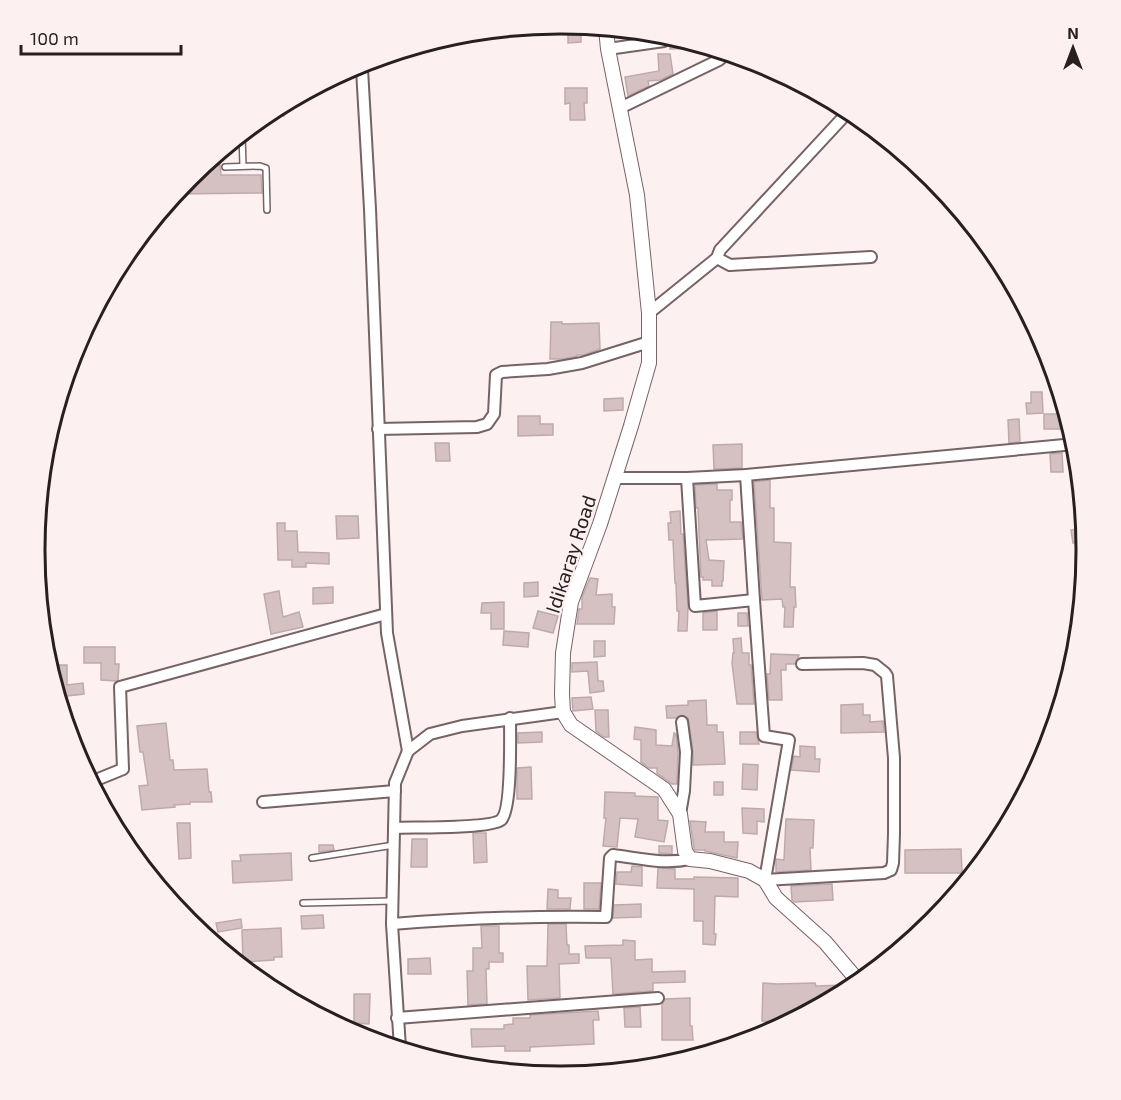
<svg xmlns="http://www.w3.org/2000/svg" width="1121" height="1100" font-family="'Exo 2',sans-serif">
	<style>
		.building { fill: #d5c0c2; stroke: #bea9ac; stroke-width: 1.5 }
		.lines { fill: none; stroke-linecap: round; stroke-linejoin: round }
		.service-casing { stroke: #766365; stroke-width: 8 }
		.minor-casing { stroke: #766365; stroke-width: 14 }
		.tertiary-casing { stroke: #766365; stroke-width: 16 }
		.service { stroke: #fff; stroke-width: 5 }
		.minor { stroke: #fff; stroke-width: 10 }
		.tertiary { stroke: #fff; stroke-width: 14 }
		.labels { text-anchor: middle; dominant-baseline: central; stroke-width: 4.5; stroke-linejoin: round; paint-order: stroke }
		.street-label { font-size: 20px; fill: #271f20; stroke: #fdf0f1 }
		.rim { fill: none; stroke: #271f20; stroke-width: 3 }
	</style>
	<rect width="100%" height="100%" fill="#fdf0f1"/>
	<g class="building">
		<path d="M572,25l9,1v16l-13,1v-17z"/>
		<path d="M671,36l32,10v2l-33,1z"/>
		<path d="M658,54h12l3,20 -13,6 -12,1 1,5 -21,10 -3,-19 34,-6z"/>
		<path d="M565,88h22v15h-3l1,17h-15v-17l-5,1z"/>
		<path d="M284,104v12h-20l5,-4z"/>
		<path d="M204,165h16l1,10h40l1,18 -86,1 13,-16h12v-10z"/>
		<path d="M551,322h11v2l37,-1 1,26 -16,6h-7v1l-13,3h-14z"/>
		<path d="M1031,392h11l1,21 -16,1 -1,-11h5z"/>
		<path d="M623,398v12l-19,1v-12z"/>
		<path d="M1044,414h22l5,15h-27z"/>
		<path d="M518,416h22v8h13v11l-35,1z"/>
		<path d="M1019,419l1,23 -11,1 -1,-23z"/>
		<path d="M435,443h14l1,18h-14z"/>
		<path d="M742,444v24l-28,1 -1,-24z"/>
		<path d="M1062,453l1,19h-12l-1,-18z"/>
		<path d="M770,480v28h4v34l17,1 -1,44h5l1,20h-2l-1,20h-9l1,-20h-2l-1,-8 -20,1 -8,-118z"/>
		<path d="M717,484v6h15v10h-2v22h11l2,17 -37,1 3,20 15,1 -1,20h-1v5h-10v-6h-9v-3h-2l-3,-69h-2l-1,-23z"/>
		<path d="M680,511l1,23h2l5,74 -1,23h-9l1,-20h-2l-1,-28h-1l-2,-43h-4l-1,-17h3l-1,-11z"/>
		<path d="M336,516h22l1,22 -22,1z"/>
		<path d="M277,523h8v8h12l1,21 31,1v11l-23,-1v4h-14v-7h-14z"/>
		<path d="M1081,528l2,13 -10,2 -2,-13z"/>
		<path d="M590,578l8,1 -2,16 16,-1v13h3l-1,17h-37l2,-15h3v-12z"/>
		<path d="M538,582v14l-14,1v-14z"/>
		<path d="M333,587v16l-20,1v-16z"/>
		<path d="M279,591l4,26 16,-5 4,15 -32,7 -7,-40z"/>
		<path d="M504,602v27h-13v-16h-10l1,-10z"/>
		<path d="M538,611l20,5 -5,17 -20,-5z"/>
		<path d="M717,611v19h-14v-17z"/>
		<path d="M738,613h9l1,13h-10z"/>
		<path d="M504,631l25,2 -1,14 -25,-2z"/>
		<path d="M741,638l1,15h7v12h2l3,39h-17l-5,-41 1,-10h1l-1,-14z"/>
		<path d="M594,641h11v15l-11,1z"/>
		<path d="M84,647h31v17h4l-1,16 -2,1 -15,-1v-17h-17z"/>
		<path d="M771,654l28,1 -4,9h-9v6h-5l1,30h-13l-2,-26h3z"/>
		<path d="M597,662l1,19h5l1,10 -14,2 -2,-22 -16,1v-9z"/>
		<path d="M59,665h8v20l16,-2 1,11 -17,2 -1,9h-5l-3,-27z"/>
		<path d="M591,697l2,12 -20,2 -1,-13z"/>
		<path d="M706,700l1,25h10v7h6l2,32 -32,1v-14l-5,-33 -6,-3 -6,3h-9l-1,-12 22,-1v-4z"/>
		<path d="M863,704v11h7v7l13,-1 1,11 -43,1v-28z"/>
		<path d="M595,710h13l1,27h-5l-8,-6z"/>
		<path d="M166,723l4,37h3l1,10 33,-1 2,23h2l1,10h-22v2l-16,1 1,2 -33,3 -3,-24 9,-1 -5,-33h-3l-3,-26z"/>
		<path d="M635,727l21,3v15l16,1 2,-13 2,1 2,18 -1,32h-5l-15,-11v-5h-8l-8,-6v-22l-7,-1z"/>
		<path d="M542,732v10l-24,1v-10z"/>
		<path d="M740,732h16l3,12h-19z"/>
		<path d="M800,746l15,1v12h5l-1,13 -28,-2 3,-14 6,1z"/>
		<path d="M743,764l15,1 -1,25 -15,-1z"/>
		<path d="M531,767l1,32h-15v-31z"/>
		<rect x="714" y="782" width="9" height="13"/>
		<path d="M605,792l30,1v3l23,1v23l10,1 -4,21 -29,-5 3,-18 -18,-1 -3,29 -14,-1 3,-28h-2z"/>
		<path d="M742,808l22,1v13l-7,-1v13l-14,-1z"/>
		<path d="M786,819l28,1 -1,28h-3l1,22 -35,2v-13l8,1z"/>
		<path d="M690,821l16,1 -1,10h19v10h14l-1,16 -32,-7v-1h-10l-1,-2z"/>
		<path d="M177,823h13l1,35 -12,1z"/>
		<path d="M473,833h13l1,29 -13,1z"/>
		<path d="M412,839h15v28h-16z"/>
		<path d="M319,845h14l1,5 -15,2z"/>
		<path d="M659,846h13v8l-13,-1z"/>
		<path d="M961,849l1,24h-57v-23z"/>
		<path d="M291,853l1,27 -59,3 -1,-22h9l-1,-6z"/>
		<path d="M632,866l10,1v19l-26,-2 1,-12h14z"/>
		<path d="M658,868l17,1v10h19v-2l44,1v19l-23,-1 -1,38h2l-1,11 -12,-1v-23h-9v-32l-37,-1z"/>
		<path d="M584,883h17l-2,26h-15z"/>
		<path d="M832,884l1,16 -39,2 -2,-2 -1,-14z"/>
		<path d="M548,889l10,1v8h13l-1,11h-23z"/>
		<path d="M641,904v13l-28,1 1,-13z"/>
		<path d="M323,915l1,13 -22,1 -1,-13z"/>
		<path d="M241,919l1,9 -24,4 -2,-9z"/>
		<path d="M548,924h18l1,21h2v9h10v9l-20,1 1,34 -32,2 -1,-34h20z"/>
		<path d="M481,926h18v27h4v9h-14v7h-3l1,35 -19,1 -1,-34h6v-23h9z"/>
		<path d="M281,928l1,29h-8v3l-31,2 -1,-32z"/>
		<path d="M623,940l12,1v19l17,-1v13l33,-1v11l-32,1v8l-40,3 -2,-36h-25l-1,-12 38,-1z"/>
		<path d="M430,958l1,16h-23v-15z"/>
		<path d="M763,983l14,1 38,-1 1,3 28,-1v7l-56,30 -26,-1z"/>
		<path d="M354,994h16l-1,30 -15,-1z"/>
		<path d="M690,998v28h2l1,14h-31v-36l3,-5z"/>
		<path d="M640,1007l1,20h-16l-1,-19z"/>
		<path d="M598,1011l1,9h-6l1,24 -64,3v4h-25v-5l-33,1 -1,-18h33v-4l9,-1v-6h17v-3z"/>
	</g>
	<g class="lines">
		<defs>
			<g id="service">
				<path d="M242,134l1,32"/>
				<path d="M225,167l35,-1 6,2 1,42"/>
				<path d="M312,858l82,-13"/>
				<path d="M303,903l89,-2"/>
			</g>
			<g id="minor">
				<path d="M608,49l56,-8 -1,-7"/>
				<path d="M358,65l4,4 8,140 17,424 21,118"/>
				<path d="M620,108l99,-48 8,-7"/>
				<path d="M717,258l13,7 141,-8"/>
				<path d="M649,313l68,-55 3,-8 129,-139"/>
				<path d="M378,429l99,-2 10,-3 7,-10 2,-39 6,-3 46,-3 34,-6 67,-21"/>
				<path d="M615,478h72l59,-3 329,-31"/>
				<path d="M687,478l8,128 59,-6 -8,-125"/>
				<path d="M754,600l10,136 25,4 -24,140 119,-7 7,-3 2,-7 1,-29v-76l-7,-82 -2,-3 -10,-8 -12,-2 -61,1"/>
				<path d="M91,782l32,-13 -3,-82 266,-73"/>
				<path d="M263,802l132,-11"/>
				<path d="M680,814l4,-23 2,-39 -4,-30"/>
				<path d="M394,828c18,-1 95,1 107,-8 11,-10 9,-84 9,-102"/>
				<path d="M392,924c72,-6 141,-8 214,-7l4,-59 3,-3c26,3 52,10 77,4"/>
				<path d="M397,1018l261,-20"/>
				<path d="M400,1048l-8,-124 3,-141 13,-32 22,-17 32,-8 101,-14"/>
			</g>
			<path id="tertiary" d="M606,28l2,21 29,146 12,118v50l-18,63 -31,98 -29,78 -8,51 -1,41 1,18 8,13 93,64 16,25 5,37 5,8 20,2 39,10 16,9 11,18 49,44 34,40"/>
		</defs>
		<use href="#service" class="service-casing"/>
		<use href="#minor" class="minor-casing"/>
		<use href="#tertiary" class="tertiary-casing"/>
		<use href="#service" class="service"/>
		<use href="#minor" class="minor"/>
		<use href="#tertiary" class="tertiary"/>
	</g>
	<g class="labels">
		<g class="street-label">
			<text transform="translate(570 554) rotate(-72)">Idikaray Road</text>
		</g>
	</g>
	<path d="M0 0H1121V1100H0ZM560 34H561A515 515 0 0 1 1076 549V551A515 515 0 0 1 561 1066H560A515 515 0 0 1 45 551V549A515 515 0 0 1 560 34Z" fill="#fdf0f1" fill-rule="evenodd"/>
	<path class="rim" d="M560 34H561A515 515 0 0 1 1076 549V551A515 515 0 0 1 561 1066H560A515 515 0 0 1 45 551V549A515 515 0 0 1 560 34Z"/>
	<g transform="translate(1073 48)" stroke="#fdf0f1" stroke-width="4.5" paint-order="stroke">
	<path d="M0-4.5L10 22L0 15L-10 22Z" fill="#271f20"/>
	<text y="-9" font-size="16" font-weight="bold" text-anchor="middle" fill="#271f20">N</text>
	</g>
	<path d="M21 45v9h160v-9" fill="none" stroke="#271f20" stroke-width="3"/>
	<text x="30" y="45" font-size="18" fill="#271f20" stroke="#fdf0f1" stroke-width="4.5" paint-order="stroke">100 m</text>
</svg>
